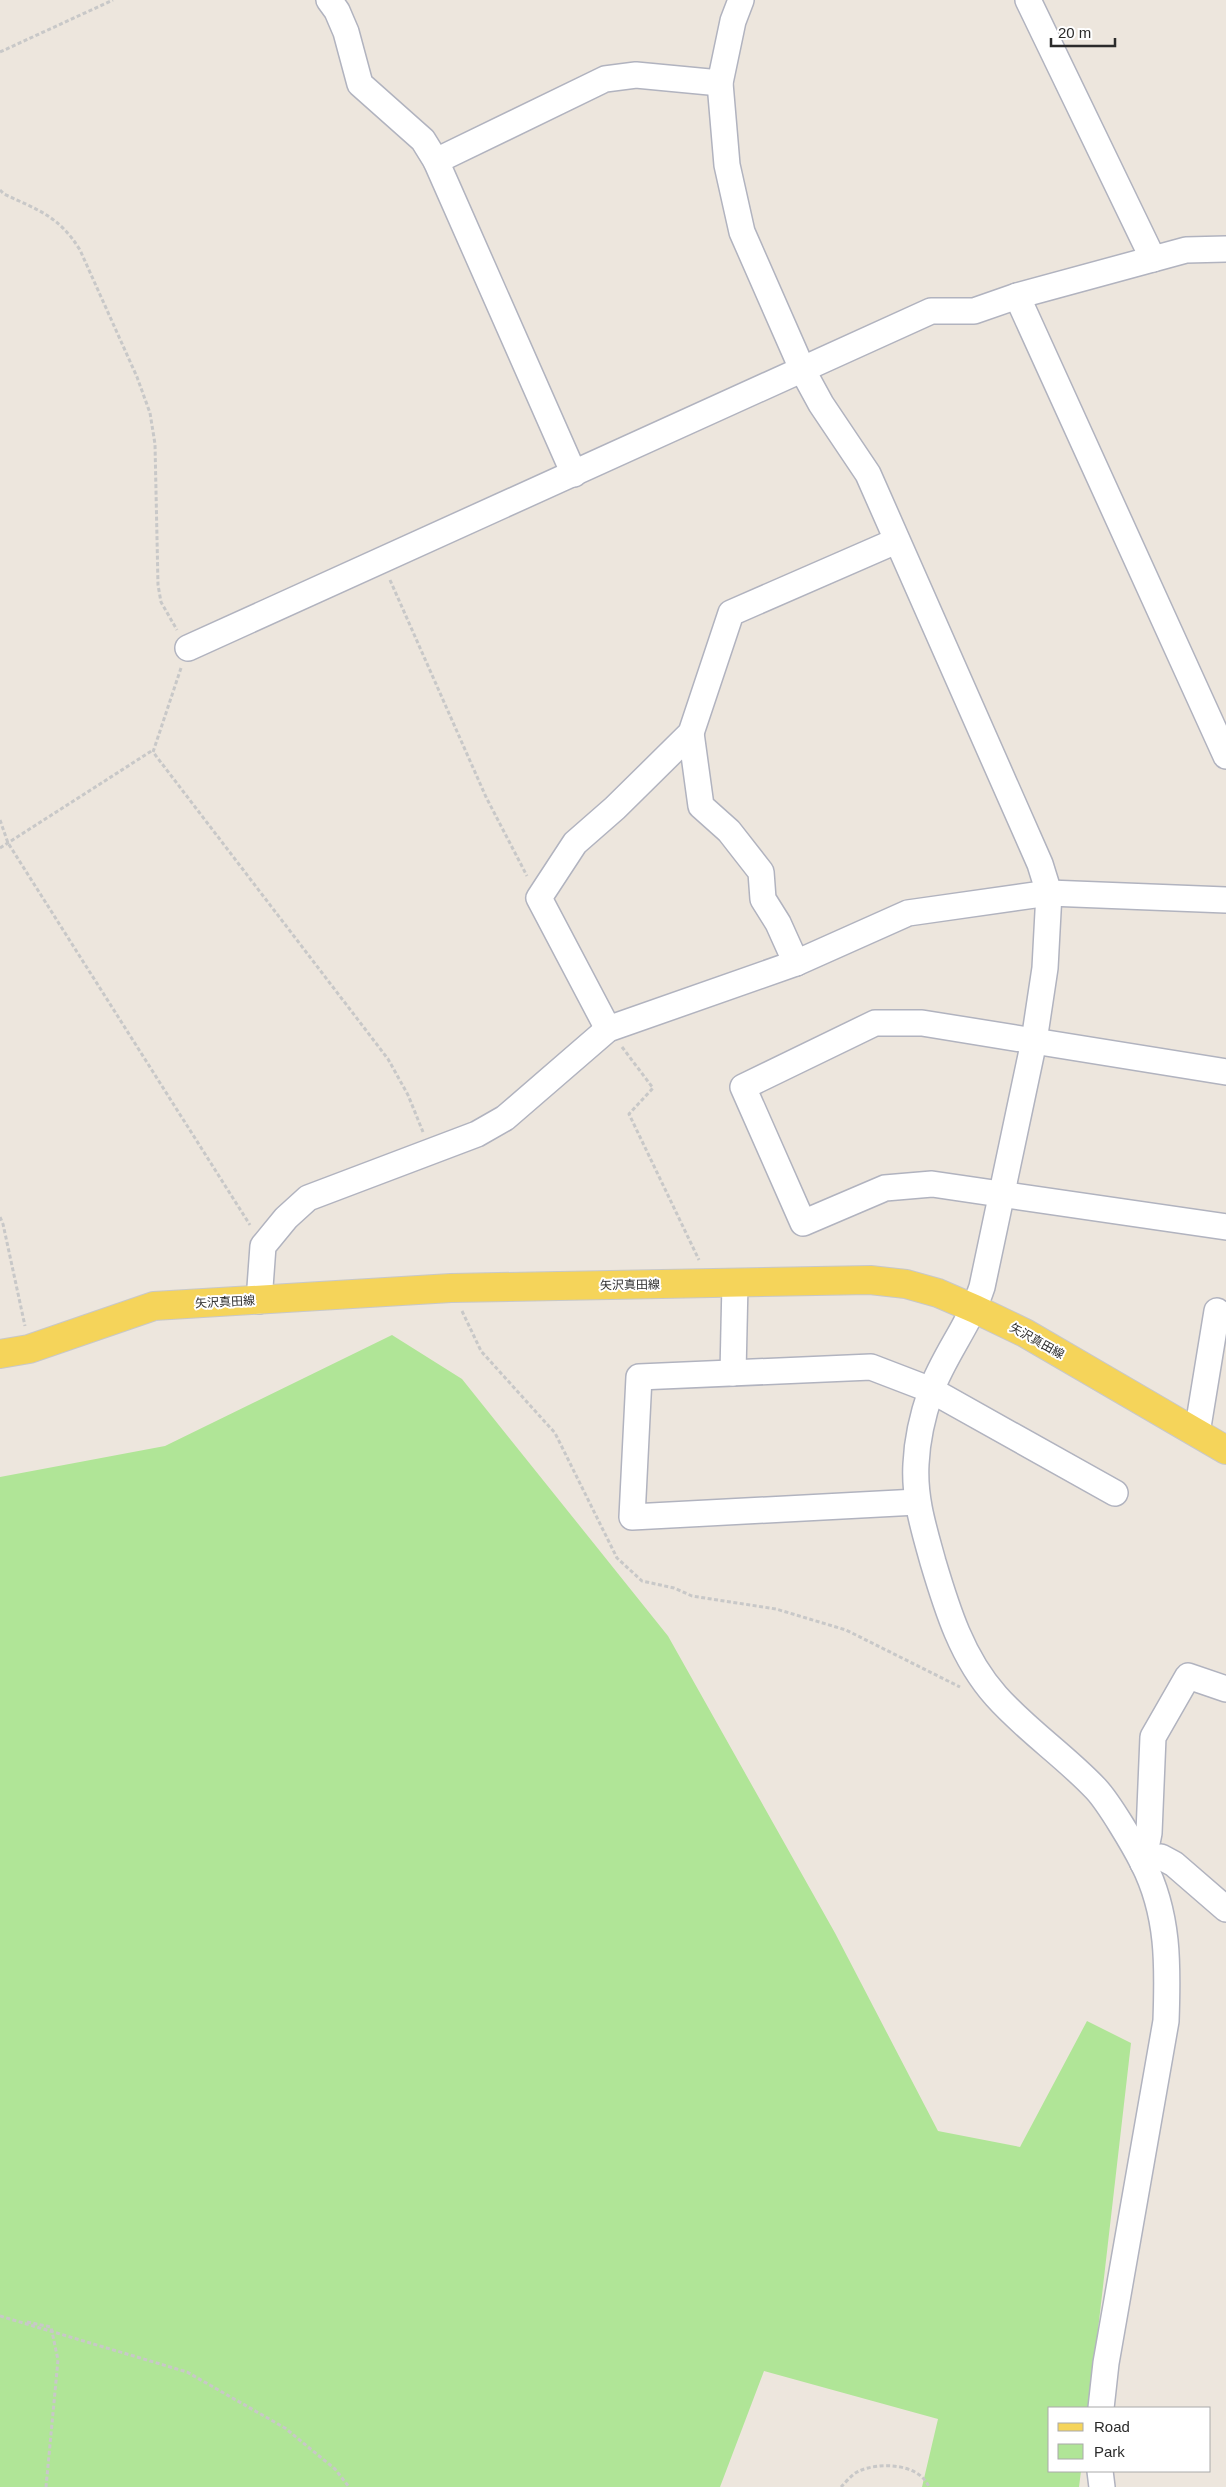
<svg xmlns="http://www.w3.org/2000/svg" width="1226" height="2487" font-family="Arial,'Noto Sans JP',sans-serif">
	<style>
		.green { fill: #b0e597 }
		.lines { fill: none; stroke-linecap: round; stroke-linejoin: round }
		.minor-casing { stroke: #b1b3bf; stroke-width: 28 }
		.major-casing { stroke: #c8c8c8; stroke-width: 30 }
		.path { stroke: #c8c8c8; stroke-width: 3; stroke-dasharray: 4 2.5; stroke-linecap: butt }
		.minor { stroke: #fff; stroke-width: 25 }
		.major { stroke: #f5d45a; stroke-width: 28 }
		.labels { text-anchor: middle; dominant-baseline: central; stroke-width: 4; stroke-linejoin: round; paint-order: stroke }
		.street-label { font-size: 12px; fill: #2b2b2b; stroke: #fff }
	</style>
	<rect width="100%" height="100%" fill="#ede6dd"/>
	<path class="green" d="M392,1335l70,44 206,257 167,297 103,198 82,16 67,-126 44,22 -42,365h-39v63h31l-2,16h-157l16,-68 -174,-48 -44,116h-720v-1010l165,-31z"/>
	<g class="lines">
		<defs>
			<g id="minor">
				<path d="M329,0l8,11 9,21 14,52 63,56 13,21 138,313"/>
				<path d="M741,0l-8,21 -13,62 7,82 15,67 61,139 18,33 47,70 172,390 9,29 -4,75 -11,73 -52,246c-12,37 -38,68 -51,104 -8,23 -14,49 -15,73 -2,35 8,65 17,98 14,47 29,96 63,134 30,34 69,60 100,93 13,14 38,56 47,74 26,51 25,103 23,158l-60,342 -5,45"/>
				<path d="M1028,0l125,259"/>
				<path d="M436,161l169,-82 31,-4 84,8"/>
				<path d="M1017,296l209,460"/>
				<path d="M188,648l743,-337h43l43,-15 169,-46 40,-1"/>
				<path d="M691,733l10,73 28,25 32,41 2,27 15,24 18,40"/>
				<path d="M608,1029l-69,-131 36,-55 40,-35 76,-75 40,-120 165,-72"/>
				<path d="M1226,1072l-304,-49h-47l-132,64 60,136 82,-35 47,-4 294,43"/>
				<path d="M259,1301l4,-55 23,-28 22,-20 169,-64 28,-16 103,-89 188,-66 112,-50 141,-20 177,7"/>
				<path d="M733,1373l2,-90"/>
				<path d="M1197,1433l20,-122"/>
				<path d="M917,1502l-285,15 7,-140 232,-10 60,23 184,103"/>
				<path d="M1143,1863l6,-30 4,-96 35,-61 38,13"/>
				<path d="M1143,1863l18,-6 13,7 52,45"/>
				<path d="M1100,2471l2,16"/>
			</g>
			<path id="major" d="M0,1354l29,-5 125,-43 297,-18 419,-8 36,4 32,9 37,16 50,24 201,117"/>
		</defs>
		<use href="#minor" class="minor-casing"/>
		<use href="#major" class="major-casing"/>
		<g class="path">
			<path d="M0,52l113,-52"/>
			<path d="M0,190l4,4c34,16 55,22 76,56l57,127 13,36 5,31 3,141 3,17 16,28"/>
			<path d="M390,580l96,217 41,79"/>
			<path d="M181,668l-28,84 235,307 20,36 15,37"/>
			<path d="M0,820l8,23 242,382"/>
			<path d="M0,848l153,-98"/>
			<path d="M622,1047l31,41 -24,26 70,146"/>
			<path d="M0,1217l3,7 22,102"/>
			<path d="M462,1311l19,40 74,82 62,125 25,23 32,7 18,8 84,13 70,21 114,57"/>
			<path d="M0,2316l187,56 98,56 50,41 14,18"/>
			<path d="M27,2322l24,5 7,33 -12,127"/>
			<path d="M841,2487c5,-5 11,-13 18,-16 20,-9 60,-8 70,16"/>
		</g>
		<use href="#minor" class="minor"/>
		<use href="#major" class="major"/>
	</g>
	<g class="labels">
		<g class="street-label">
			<text transform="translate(630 1285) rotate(-1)">矢沢真田線</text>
			<text transform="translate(225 1302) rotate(-3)">矢沢真田線</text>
			<text transform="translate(1037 1341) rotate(29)">矢沢真田線</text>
		</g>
	</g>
	<rect x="1048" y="2407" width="162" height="65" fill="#ffffff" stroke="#aaaaaa"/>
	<rect x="1058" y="2423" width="25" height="8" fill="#f5d45a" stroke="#aaaaaa"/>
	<text x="1094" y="2432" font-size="15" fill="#2b2b2b">Road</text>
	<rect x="1058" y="2444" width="25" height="15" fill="#b0e597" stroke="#aaaaaa"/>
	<text x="1094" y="2457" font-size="15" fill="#2b2b2b">Park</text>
	<path d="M1051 38v8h64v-8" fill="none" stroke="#2b2b2b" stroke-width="2.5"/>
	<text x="1058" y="38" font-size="15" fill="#2b2b2b" stroke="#ffffff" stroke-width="4" paint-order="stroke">20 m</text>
</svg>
